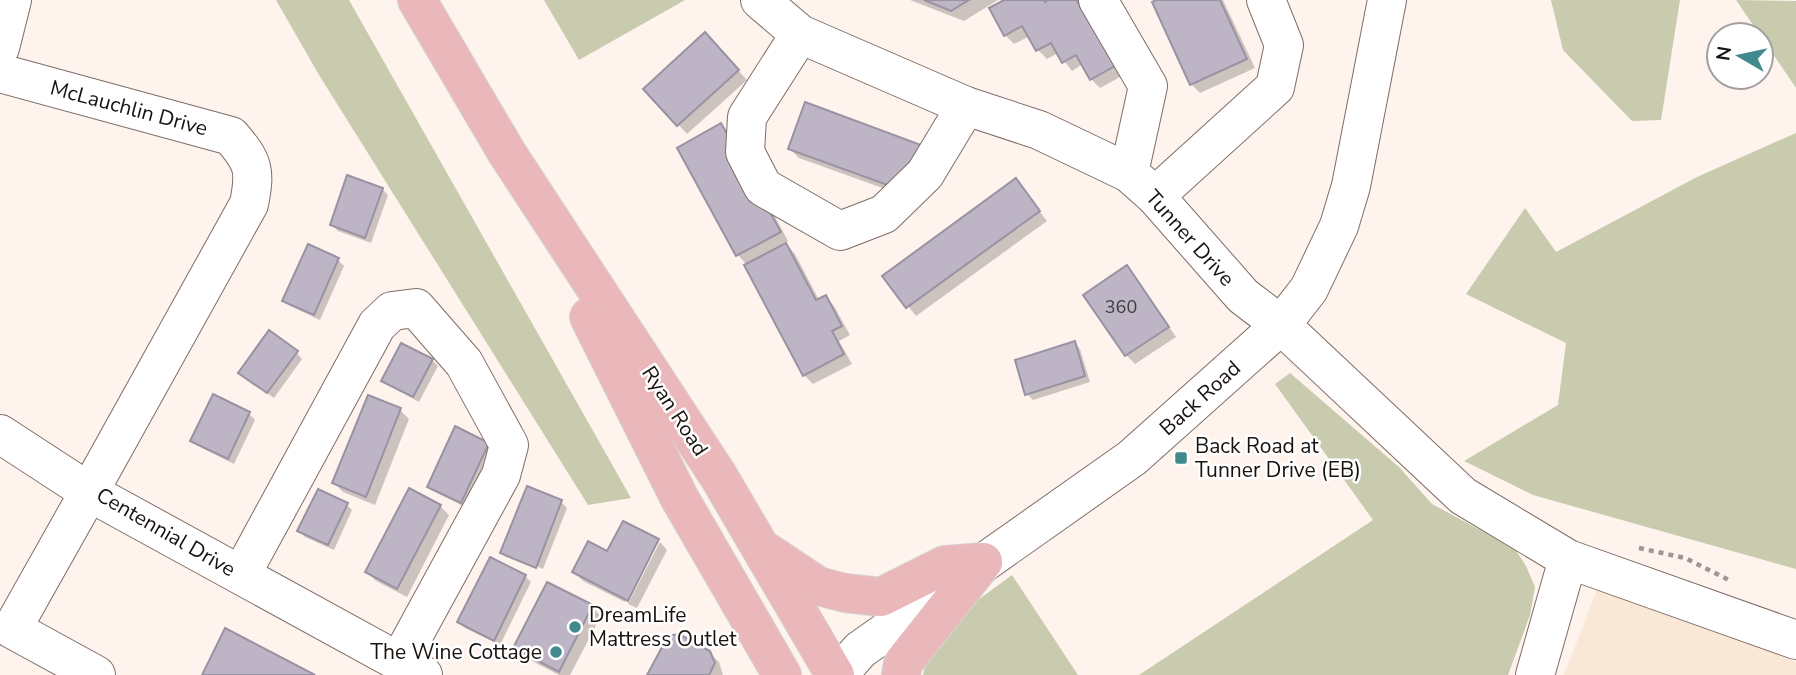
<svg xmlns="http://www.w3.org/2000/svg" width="1796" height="675" font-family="'Nunito Sans',sans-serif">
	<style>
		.commercial { fill: #fae8d7 }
		.green { fill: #c8cbad }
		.shadow { fill: #0003 }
		.building { fill: #bdb5c6; stroke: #9992a2; stroke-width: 2 }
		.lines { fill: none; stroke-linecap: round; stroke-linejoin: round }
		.minor-casing { stroke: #7e6d66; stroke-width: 40 }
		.major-casing { stroke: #d5d4d4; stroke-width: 40 }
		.path { stroke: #9f9691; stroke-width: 4.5; stroke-dasharray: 5 5; stroke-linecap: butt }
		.minor { stroke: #fff; stroke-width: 38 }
		.major { stroke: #eab8ba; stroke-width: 38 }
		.poi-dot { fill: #41898d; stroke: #fff; stroke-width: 2.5 }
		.labels { text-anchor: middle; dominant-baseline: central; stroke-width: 5; stroke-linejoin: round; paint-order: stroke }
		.number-label { font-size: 18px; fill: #413b3d }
		.street-label { font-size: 21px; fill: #18120f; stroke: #fff }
		.poi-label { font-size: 21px; fill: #18120f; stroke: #fff; text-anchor: start }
	</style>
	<rect width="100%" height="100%" fill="#fff3ee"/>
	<path class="commercial" d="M1601,579l195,83v13h-232z"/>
	<g class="green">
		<path d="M276,0h73l282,498 -43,7 -269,-430z"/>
		<path d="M544,0h141l-106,60z"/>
		<path d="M1551,0h129l-19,120 -29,1 -69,-71z"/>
		<path d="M1736,0l60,1v87z"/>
		<path d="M1796,133v436l-263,-74 -69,-34 94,-56 8,-62 -100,-49 59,-86 31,44 141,-75z"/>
		<path d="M1290,373l109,94 33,37 83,45 11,17 9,21 -5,28 -22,60h-369l234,-155 -98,-136z"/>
		<path d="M1012,575l66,100h-155l6,-28 19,-25z"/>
	</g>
	<g class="shadow">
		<path d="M910,0h88l-34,21z"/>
		<path d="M1008,0h38l2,2 4,-2h27l52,71 -31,17 -9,-9 -8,-15 -11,7 -14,-18 -11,6 -9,-9 -8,-14 -16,8 -9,-9z"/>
		<path d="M1160,0h63l32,68 -55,25 -9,-9z"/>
		<path d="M714,44l33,36 -60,54 -41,-45z"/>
		<path d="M806,105l107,94 -114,-41 -9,-9z"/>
		<path d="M721,125l9,9 58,107 -3,2 10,11 24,46 6,-3 9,9 16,29 -11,6 13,23 -39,20 -9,-9 -57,-110 -9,-10 -59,-107z"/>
		<path d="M1016,181l31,40 -131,95 -32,-40z"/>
		<path d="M382,189l6,6 -17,48 -33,-12 -6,-6z"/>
		<path d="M309,246l29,14 6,6 -24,54 -30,-14 -6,-6z"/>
		<path d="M1127,268l8,8 41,61 -41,27 -9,-9 -40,-60z"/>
		<path d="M1074,343l6,6 10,33 -57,18 -6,-6z"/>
		<path d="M297,353l5,6 -28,39 -28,-20z"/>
		<path d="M432,360l6,6 -19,36 -29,-16 -6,-6z"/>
		<path d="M369,397l31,13 9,9 -34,86 -32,-13 -9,-9z"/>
		<path d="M249,414l6,6 -21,44 -36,-18 -6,-6z"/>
		<path d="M488,444l6,6 -27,58 -32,-16 -6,-6z"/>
		<path d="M561,502l6,6 -24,61 -36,-15v4l-5,-5z"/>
		<path d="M346,504l6,6 -18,40 -29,-13 -6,-6z"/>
		<path d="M440,506l9,9 -42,82 -31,-16 -9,-9z"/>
		<path d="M623,523l36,18h-3l-31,61 -42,-21 -9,-9 34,-19z"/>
		<path d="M660,542l7,8 -30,58 -9,-4z"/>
		<path d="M525,576l6,6 -31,63 -35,-17 -6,-6z"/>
		<path d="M592,607l9,9 -31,59h-11l-35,-18 -9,-9z"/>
		<path d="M709,653l10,9 4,13h-74z"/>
	</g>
	<g class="building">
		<path d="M924,0h45l-18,11z"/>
		<path d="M1004,0h40l1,2 3,-2h28l48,61 -34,19 -14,-25 -14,8 -11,-20 -15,8 -14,-25 -18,10 -15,-28z"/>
		<path d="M1156,0h64l27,59 -57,26 -38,-83z"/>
		<path d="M705,32l34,38 -62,56 -34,-37z"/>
		<path d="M805,102l116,43 -17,46 -116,-42z"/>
		<path d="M721,123l60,109 -45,24 -59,-108z"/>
		<path d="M347,175l36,13 -18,50 -35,-13z"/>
		<path d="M1016,178l24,33 -134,97 -24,-32z"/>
		<path d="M786,243l30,57 10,-5 16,31 -10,5 12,23 -41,22 -59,-111z"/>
		<path d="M308,244l31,14 -25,57 -32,-14z"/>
		<path d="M1127,265l42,62 -44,29 -42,-61z"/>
		<path d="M269,330l29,21 -31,42 -29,-20z"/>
		<path d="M1075,341l10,35 -60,19 -10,-35z"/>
		<path d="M401,343l32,16 -20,38 -32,-16z"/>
		<path d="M213,394l37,18 -22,47 -38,-18z"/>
		<path d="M368,395l33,13 -35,89 -34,-14z"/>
		<path d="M455,426l34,17 -28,60 -34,-16z"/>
		<path d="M527,486l35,14 -26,68 -36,-15z"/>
		<path d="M409,488l32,17 -44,84 -32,-17z"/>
		<path d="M318,489l30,14 -20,42 -31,-14z"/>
		<path d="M623,521l36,18 -31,62 -56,-29 16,-31 19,10z"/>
		<path d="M490,557l36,18 -32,66 -37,-19z"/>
		<path d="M547,582l46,23 -34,67 -46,-24z"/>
		<path d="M225,628l90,47h-113z"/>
		<path d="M679,634l31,17 5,12 -6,12h-62l21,-39z"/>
	</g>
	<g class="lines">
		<defs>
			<g id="minor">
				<path d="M760,0l40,34 166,72 73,24 90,43 26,23 88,100 38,29 182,171 105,63 228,81"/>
				<path d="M1098,0l50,86 -19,87"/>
				<path d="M800,34l-53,83 -2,35 18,35 77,44 44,-17 41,-40 41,-68"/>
				<path d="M0,48l12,-48"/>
				<path d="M0,73l231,63c22,26 25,33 18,68l-160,288 334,183"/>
				<path d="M1155,196l120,-109 9,-42 -18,-45"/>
				<path d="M0,434l89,58 -77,137 84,46"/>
				<path d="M241,575l136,-250 15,-14 24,-3 48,55 45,82 -8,30 -102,187"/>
				<path d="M838,675l22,-25 272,-192 149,-133 28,-36 30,-63 12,-40 36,-186"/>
				<path d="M1535,675l33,-116"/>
			</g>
			<g id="major">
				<path d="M417,0l90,153 212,324 116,198"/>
				<path d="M589,317l91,182 102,176"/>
				<path d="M767,552l51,34 27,7 36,4 64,-32 38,-3"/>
				<path d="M901,675l2,-12 80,-101"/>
			</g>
		</defs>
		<use href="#minor" class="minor-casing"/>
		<use href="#major" class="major-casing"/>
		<path class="path" d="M1639,548l46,10 44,22"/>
		<use href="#minor" class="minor"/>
		<use href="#major" class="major"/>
	</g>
	<g class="poi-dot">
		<rect x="1174" y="451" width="14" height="14" rx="3.5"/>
		<circle cx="575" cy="627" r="7"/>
		<circle cx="556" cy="652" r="7"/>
	</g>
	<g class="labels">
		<g class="number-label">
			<text x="1121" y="307">360</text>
		</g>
		<g class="street-label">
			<text transform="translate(129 108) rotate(15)">McLauchlin Drive</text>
			<text transform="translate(1190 238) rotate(48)">Tunner Drive</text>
			<text transform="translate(1200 398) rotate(-42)">Back Road</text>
			<text transform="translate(675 411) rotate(57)">Ryan Road</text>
			<text transform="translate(166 532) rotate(30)">Centennial Drive</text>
		</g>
		<g class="poi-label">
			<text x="1195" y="446">Back Road at<tspan x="1195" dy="24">Tunner Drive (EB)</tspan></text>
			<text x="589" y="615">DreamLife<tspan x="589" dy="24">Mattress Outlet</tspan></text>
			<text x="542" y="652" text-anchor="end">The Wine Cottage</text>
		</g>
	</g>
	<g transform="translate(1740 56) rotate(279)"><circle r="33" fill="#ffffff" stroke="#a3a09f" stroke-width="2"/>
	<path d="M0-5L12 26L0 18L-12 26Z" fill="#41898d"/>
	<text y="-10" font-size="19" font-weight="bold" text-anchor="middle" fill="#18120f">N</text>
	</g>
</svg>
